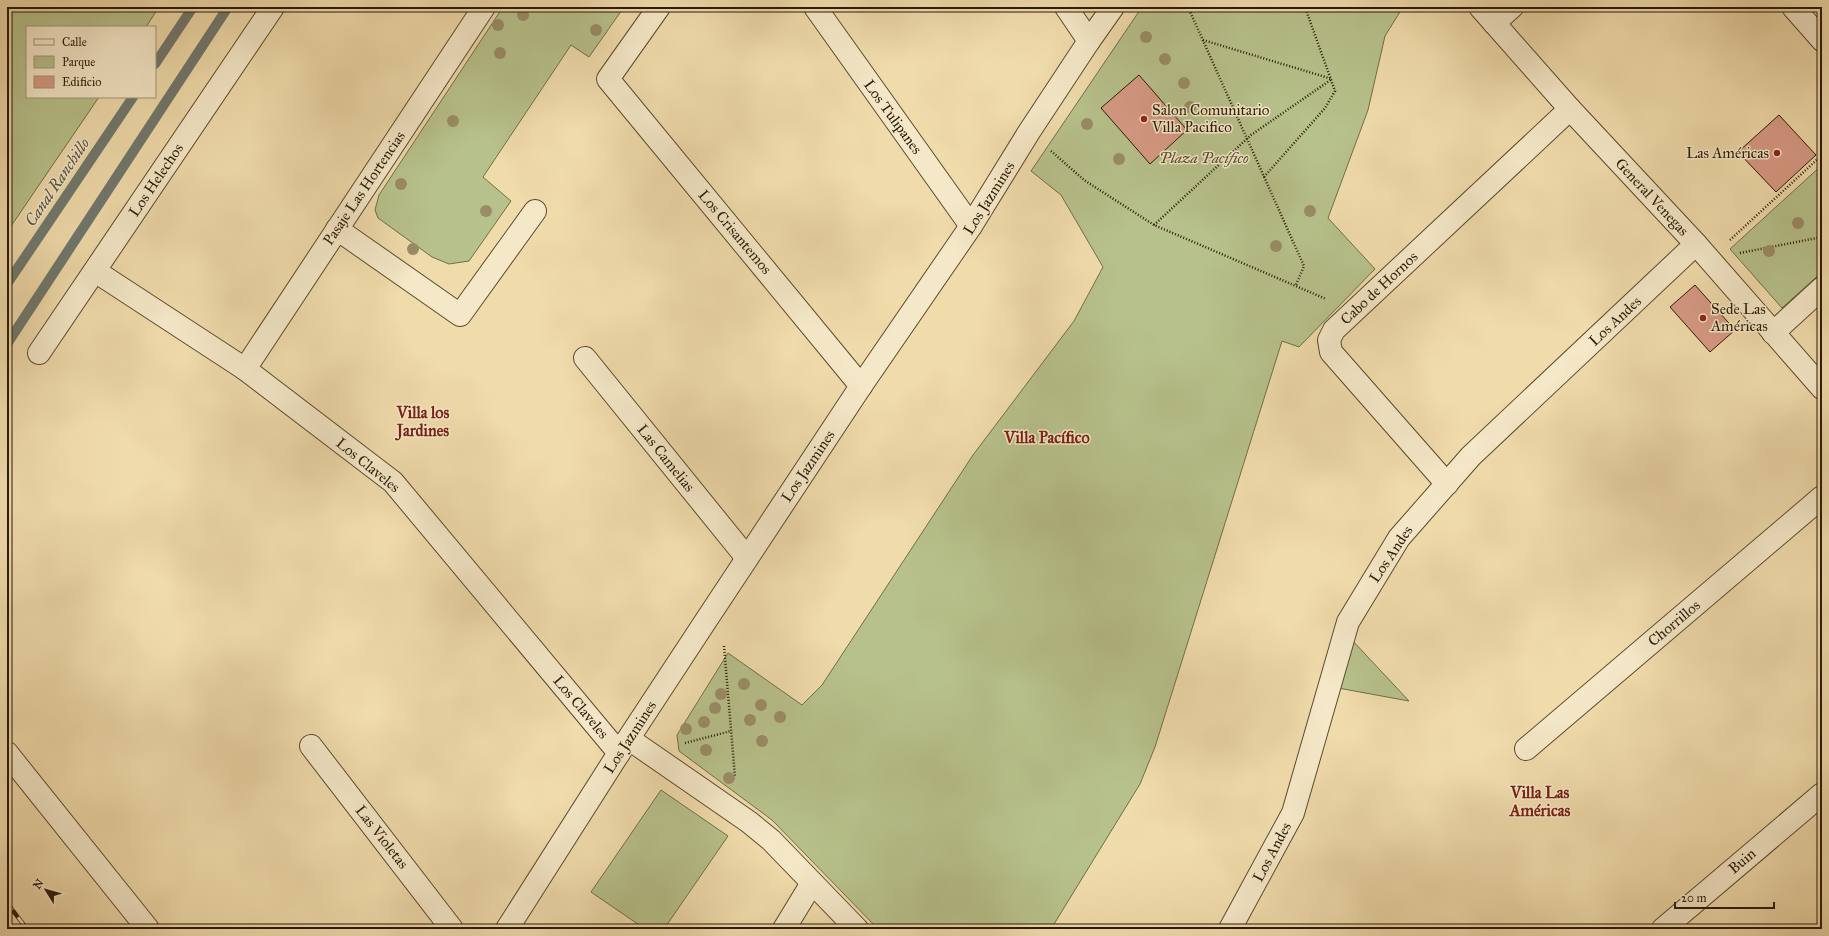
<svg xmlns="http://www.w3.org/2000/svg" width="1829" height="936" font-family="'IM FELL Great Primer',serif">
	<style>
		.green { fill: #b7c18b; stroke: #706e48 }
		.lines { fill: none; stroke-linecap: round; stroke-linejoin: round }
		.stream { stroke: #70796f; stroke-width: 10 }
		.building { fill: #d79a84; stroke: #291a06 }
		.minor-casing { stroke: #5b4a2f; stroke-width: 24 }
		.path { stroke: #291a06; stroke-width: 2.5; stroke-dasharray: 1 2; stroke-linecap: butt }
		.minor { stroke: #f5e8c8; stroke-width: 22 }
		.rail-casing { stroke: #291a06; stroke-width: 4.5 }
		.rail { stroke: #f5e8c8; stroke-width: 3; stroke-dasharray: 9; stroke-linecap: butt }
		.tree { fill: #9a8c66 }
		.poi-dot { fill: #8f2418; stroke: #f5e8c8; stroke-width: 1.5 }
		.labels { text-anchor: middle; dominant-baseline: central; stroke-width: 3; stroke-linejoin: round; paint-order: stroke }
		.poi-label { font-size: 15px; fill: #291a06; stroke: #f5e8c8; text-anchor: start }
		.street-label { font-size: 15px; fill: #291a06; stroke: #f5e8c8 }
		.park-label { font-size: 15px; font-style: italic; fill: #544c2e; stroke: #f5e8c8 }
		.water-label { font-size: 16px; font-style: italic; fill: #535143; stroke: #f5e8c8 }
		.neighbourhood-label { font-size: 16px; font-weight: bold; fill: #7a1f14; stroke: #f5e8c8 }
	</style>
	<rect width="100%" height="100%" fill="#f0dbab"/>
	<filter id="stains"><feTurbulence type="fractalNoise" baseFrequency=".005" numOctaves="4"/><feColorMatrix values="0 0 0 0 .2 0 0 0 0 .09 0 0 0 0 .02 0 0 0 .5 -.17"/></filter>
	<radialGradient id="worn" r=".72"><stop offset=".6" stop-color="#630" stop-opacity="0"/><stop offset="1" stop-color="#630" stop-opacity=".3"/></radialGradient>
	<g class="green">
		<path d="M7,7h152l-13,20h-119v70h72l-92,135z"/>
		<path d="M503,7h121l-35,50 -18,-12 -88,132 28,24 -42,60 -20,3 -17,-7 -54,-39 -3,-8 4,-15z"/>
		<path d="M1142,7h261l-18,29 -17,74 -40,108 47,51 -76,78 -17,-6 -127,406 -15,37 -89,145h-173l-106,-109 -93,-69 -2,-16 51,-82 74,52 20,-20 151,-230 101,-134 29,-54 -42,-72 -30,-24z"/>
		<path d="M1822,165v107l-40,36 -52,-59z"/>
		<path d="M1351,639l58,62 -71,-13z"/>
		<path d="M661,790l67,46 -64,93h-19l-54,-37z"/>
	</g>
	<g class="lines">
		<g class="stream">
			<path d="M155,64l38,-57"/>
			<path d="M7,284l126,-187"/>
			<path d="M7,344l221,-337"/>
		</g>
	</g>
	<g class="building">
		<path d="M1139,75l48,55 -37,34 -49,-56z"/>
		<path d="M1779,115l37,40 -40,37 -38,-40z"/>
		<path d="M1695,285l40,45 -25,22 -40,-45z"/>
	</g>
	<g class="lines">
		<defs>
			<g id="minor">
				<path d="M659,7l-51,72 253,307"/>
				<path d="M815,7l156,219"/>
				<path d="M1066,7l23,34"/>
				<path d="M1480,7l90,102 126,135 126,144"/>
				<path d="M1793,7l29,33"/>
				<path d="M1494,23l18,-16"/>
				<path d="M337,229l123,86 75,-104"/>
				<path d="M95,271l150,98 148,113 226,271"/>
				<path d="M1773,333l49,-45"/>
				<path d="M39,353l234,-346"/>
				<path d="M585,358l162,200"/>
				<path d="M245,369l239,-362"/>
				<path d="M1447,484l-116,-132 -2,-12 5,-10 236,-221"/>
				<path d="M629,739l120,83 22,18 86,89"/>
				<path d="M311,746l141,183"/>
				<path d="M1526,749l296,-252"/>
				<path d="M7,753l141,176"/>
				<path d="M507,929l112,-176 84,-128 158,-239 110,-160 58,-94 60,-91 24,-34"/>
				<path d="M784,929l28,-46"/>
				<path d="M1230,929l63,-116 55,-191 51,-84 72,-82 225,-212"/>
				<path d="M1663,929l159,-135"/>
			</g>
		</defs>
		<use href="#minor" class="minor-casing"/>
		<g class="path">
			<path d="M1188,7l116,259 -8,19"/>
			<path d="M1203,40l129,39"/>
			<path d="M1051,151l33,29 70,45 172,74"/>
			<path d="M1264,177l61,-69 10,-17 -30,-84"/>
			<path d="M1154,225l97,-90 81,-56"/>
			<path d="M1730,240l92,-85"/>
			<path d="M1740,253l82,-16"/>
			<path d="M724,646l11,131"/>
			<path d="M685,743l46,-12"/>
		</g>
		<use href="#minor" class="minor"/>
		<defs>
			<path id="rail" d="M7,903l20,26"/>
		</defs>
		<use href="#rail" class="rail-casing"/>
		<use href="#rail" class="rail"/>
	</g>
	<g class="tree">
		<circle cx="523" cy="15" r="6"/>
		<circle cx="498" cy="25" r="6"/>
		<circle cx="596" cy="30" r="6"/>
		<circle cx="1146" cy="37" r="6"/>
		<circle cx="500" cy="53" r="6"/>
		<circle cx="1165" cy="59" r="6"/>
		<circle cx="1184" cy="83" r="6"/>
		<circle cx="1190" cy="107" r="6"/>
		<circle cx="453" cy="121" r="6"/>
		<circle cx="1087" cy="124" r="6"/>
		<circle cx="1119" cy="159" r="6"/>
		<circle cx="401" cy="184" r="6"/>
		<circle cx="486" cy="211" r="6"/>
		<circle cx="1310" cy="211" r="6"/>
		<circle cx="1798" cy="223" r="6"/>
		<circle cx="1276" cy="246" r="6"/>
		<circle cx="413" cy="249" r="6"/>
		<circle cx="1769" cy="251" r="6"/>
		<circle cx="744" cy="684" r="6"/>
		<circle cx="721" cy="694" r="6"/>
		<circle cx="761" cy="705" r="6"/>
		<circle cx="715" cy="708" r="6"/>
		<circle cx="780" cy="717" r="6"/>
		<circle cx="750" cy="720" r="6"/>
		<circle cx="704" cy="722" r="6"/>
		<circle cx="686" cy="729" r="6"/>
		<circle cx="762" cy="741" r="6"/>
		<circle cx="706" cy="750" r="6"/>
		<circle cx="729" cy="778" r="6"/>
	</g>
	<g class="poi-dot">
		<circle cx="1144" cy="119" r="4"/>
		<circle cx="1777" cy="153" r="4"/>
		<circle cx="1703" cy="318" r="4"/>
	</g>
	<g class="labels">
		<g class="poi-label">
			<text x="1152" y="110">Salon Comunitario<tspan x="1152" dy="17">Villa Pacifico</tspan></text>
			<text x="1769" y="153" text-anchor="end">Las Américas</text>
			<text x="1711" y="309">Sede Las<tspan x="1711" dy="17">Américas</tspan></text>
		</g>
		<g class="street-label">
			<text transform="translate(893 117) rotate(54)">Los Tulipanes</text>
			<text transform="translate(156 180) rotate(-56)">Los Helechos</text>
			<text transform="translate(364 188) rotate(-56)">Pasaje Las Hortencias</text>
			<text transform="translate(1652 197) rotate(47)">General Venegas</text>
			<text transform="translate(989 198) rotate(-58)">Los Jazmines</text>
			<text transform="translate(735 232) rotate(50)">Los Crisantemos</text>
			<text transform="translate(1379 288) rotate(-43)">Cabo de Hornos</text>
			<text transform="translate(1615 321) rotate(-43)">Los Andes</text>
			<text transform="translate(666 458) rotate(51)">Las Camelias</text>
			<text transform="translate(368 465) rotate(39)">Los Claveles</text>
			<text transform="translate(808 466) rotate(-56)">Los Jazmines</text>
			<text transform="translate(1391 554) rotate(-56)">Los Andes</text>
			<text transform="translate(1674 623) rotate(-40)">Chorrillos</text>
			<text transform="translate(581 707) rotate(50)">Los Claveles</text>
			<text transform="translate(630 737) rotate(-57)">Los Jazmines</text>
			<text transform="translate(382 837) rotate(52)">Las Violetas</text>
			<text transform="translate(1272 852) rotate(-62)">Los Andes</text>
			<text transform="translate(1742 861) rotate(-40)">Buin</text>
		</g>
		<g class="park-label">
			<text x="1204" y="158">Plaza Pacífico</text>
		</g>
		<g class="water-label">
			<text transform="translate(57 182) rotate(-56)">Canal Ranchillo</text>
		</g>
		<g class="neighbourhood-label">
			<text x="423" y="412">Villa los<tspan x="423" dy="18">Jardines</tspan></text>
			<text x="1047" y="437">Villa Pacífico</text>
			<text x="1540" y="792">Villa Las<tspan x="1540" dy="18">Américas</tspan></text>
		</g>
	</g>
	<rect width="1829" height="936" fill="none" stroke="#f0dbab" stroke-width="24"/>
	<rect x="8" y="8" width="1813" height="920" fill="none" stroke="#291a06" stroke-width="2"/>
	<rect x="12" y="12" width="1805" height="912" fill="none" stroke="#291a06"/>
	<rect x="26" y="26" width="130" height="72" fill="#f5e8c8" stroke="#a3967a"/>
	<rect x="34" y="39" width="20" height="6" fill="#f5e8c8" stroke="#a3967a"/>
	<text x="62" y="46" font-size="12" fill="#291a06">Calle</text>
	<rect x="34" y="56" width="20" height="12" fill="#b7c18b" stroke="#a3967a"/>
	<text x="62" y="66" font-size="12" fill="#291a06">Parque</text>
	<rect x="34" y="76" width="20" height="12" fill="#d79a84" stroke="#a3967a"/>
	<text x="62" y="86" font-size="12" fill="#291a06">Edificio</text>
	<g transform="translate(46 890) rotate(307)" stroke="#f5e8c8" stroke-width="3" paint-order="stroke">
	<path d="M0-3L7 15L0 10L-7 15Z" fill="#291a06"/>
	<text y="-6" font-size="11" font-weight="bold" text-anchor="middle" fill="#291a06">N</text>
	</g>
	<path d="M1675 902v6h99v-6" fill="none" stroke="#291a06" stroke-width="2"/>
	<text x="1681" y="902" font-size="12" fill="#291a06" stroke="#f5e8c8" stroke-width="3" paint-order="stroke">20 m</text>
	<rect width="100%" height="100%" filter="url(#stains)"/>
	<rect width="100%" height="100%" fill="url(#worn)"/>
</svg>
